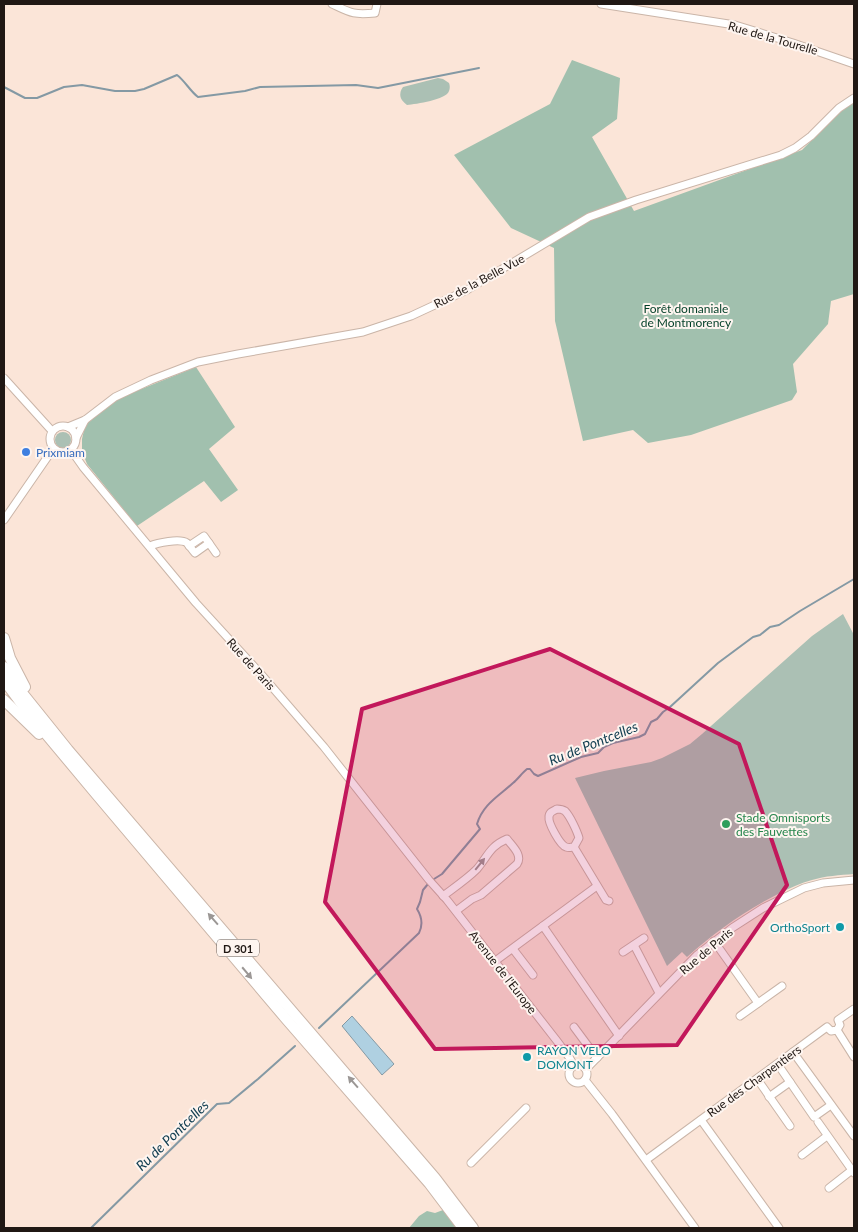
<svg xmlns="http://www.w3.org/2000/svg" width="858" height="1232" font-family="Lato,sans-serif">
	<style>
		.green { fill: #abc0b4 }
		.forest { fill: #a1c0ae }
		.water { fill: #afd0e1; stroke: #8499a4 }
		.lines { fill: none; stroke-linecap: round; stroke-linejoin: round }
		.stream { stroke: #8499a4; stroke-width: 2 }
		.minor-casing { stroke: #cab5a8; stroke-width: 9 }
		.highway-casing { stroke: #cab5a8; stroke-width: 12 }
		.minor { stroke: #fff; stroke-width: 7 }
		.highway { stroke: #fff; stroke-width: 10 }
		.oneway { fill: #9b9795 }
		.marked { fill: #c2185b; fill-opacity: 0.2; stroke: #c2185b; stroke-width: 4; stroke-linejoin: round }
		.shop-dot { fill: #3f7fe0; stroke: #fef5f0; stroke-width: 2 }
		.leisure-dot { fill: #2e9e5b; stroke: #fef5f0; stroke-width: 2 }
		.culture-dot { fill: #0f9aa8; stroke: #fef5f0; stroke-width: 2 }
		.labels { text-anchor: middle; dominant-baseline: central; stroke-width: 4; stroke-linejoin: round; paint-order: stroke }
		.shield { fill: #fef5f0; stroke: #635a56; stroke-width: 1 }
		.shield-label { font-size: 11px; font-weight: bold; fill: #201814 }
		.street-label { font-size: 12px; fill: #201814; stroke: #fef5f0 }
		.park-label { font-size: 12px; fill: #013e26; stroke: #fef5f0 }
		.shop-label { font-size: 12px; fill: #366cbe; stroke: #fef5f0; text-anchor: start }
		.leisure-label { font-size: 12px; fill: #27864d; stroke: #fef5f0; text-anchor: start }
		.culture-label { font-size: 12px; fill: #0d838f; stroke: #fef5f0; text-anchor: end }
		.water-label { font-size: 14px; font-style: italic; fill: #103d50; stroke: #fef5f0 }
	</style>
	<rect width="100%" height="100%" fill="#fbe5d8"/>
	<g class="green">
		<path d="M438,78l5,1 6,4c1,3 1,5 0,8 -3,9 -33,13 -42,14 -7,-5 -9,-11 -4,-18z"/>
		<circle cx="63" cy="440" r="8"/>
		<path d="M843,614l11,21v239c-14,1 -29,2 -42,6 -11,3 -22,8 -32,13 -34,17 -65,39 -93,64l-5,-5 -15,14 -92,-188 29,-7 47,-9 11,-4 28,-14 12,-10 110,-98z"/>
	</g>
	<g class="forest">
		<path d="M572,60l48,18 -3,41 -25,18 42,74 168,-61 36,-36 16,-12v192l-23,7 -3,23 -35,40 4,28 -5,8 -101,35 -43,8 -15,-13 -50,11 -28,-120 -1,-73 -43,-20 -57,-73 96,-51z"/>
		<path d="M196,367l39,60 -26,22 29,41 -17,12 -17,-21 -67,45 -50,-62 -5,-13v-12l3,-13 14,-13 20,-15z"/>
		<path d="M443,1210l13,18h-47l10,-12 8,-5 8,2z"/>
	</g>
	<path class="water" d="M352,1016l42,48 -12,11 -40,-49z"/>
	<g class="lines">
		<g class="stream">
			<path d="M4,87l21,11h12l27,-11 18,-2 33,6h20l9,-2 33,-14c8,6 13,16 21,22l47,-6 15,-4 96,-2 22,3 101,-20"/>
			<path d="M434,879l8,-5 38,-45 -3,-5c6,-20 22,-28 36,-41 5,-4 9,-10 14,-14h3l4,5 4,2 43,-19 17,-4 6,-6 9,-4 26,-6 6,-3 6,-12 6,-3 6,-7 7,-5 48,-44 35,-26 7,-2 10,-8 9,-2 21,-14 54,-32"/>
			<path d="M319,1028l100,-95c4,-8 3,-16 -2,-24l3,-7 3,-12 5,-6"/>
			<path d="M91,1228l126,-124 12,-1 29,-24 37,-33"/>
		</g>
		<defs>
			<g id="minor">
				<path d="M332,4c19,9 21,11 43,9l2,-9"/>
				<path d="M601,4l134,21 58,18 61,21"/>
				<path d="M4,378l48,53"/>
				<circle cx="63" cy="439" r="13"/>
				<path d="M68,427l17,-7 30,-23 36,-17 47,-18 40,-8 125,-22 48,-16 56,-26 122,-73 47,-17 145,-45 14,-7 16,-12 28,-28 15,-10"/>
				<path d="M76,438l9,-18"/>
				<path d="M71,450l12,17 113,136 64,70 64,74 105,133 18,20 110,141 12,16 5,9"/>
				<path d="M4,520l49,-71"/>
				<path d="M150,546c7,-3 30,-8 37,-3 3,3 5,7 8,10l14,-10"/>
				<path d="M189,546l15,-10 12,17"/>
				<path d="M557,809c3,0 5,0 8,2 5,5 12,20 14,27l-5,9c-3,0 -4,1 -8,0 -6,-2 -18,-24 -17,-30 0,-5 4,-6 8,-8z"/>
				<path d="M574,847l32,53 3,1"/>
				<path d="M443,896c12,-9 24,-17 34,-27 11,-13 13,-23 30,-30 5,7 16,16 10,25l-36,31 -9,4 -16,12"/>
				<path d="M543,926l76,110"/>
				<path d="M714,941l44,62"/>
				<path d="M634,945l25,48"/>
				<path d="M513,949l20,26"/>
				<path d="M623,952l21,-14"/>
				<path d="M494,962l103,-76"/>
				<path d="M740,1016l42,-30"/>
				<path d="M574,1027l23,31"/>
				<path d="M837,1030l17,27"/>
				<path d="M793,1052l61,84"/>
				<circle cx="578" cy="1074" r="9"/>
				<path d="M586,1069l111,-114 35,-27 31,-20 41,-20 19,-5 31,-3"/>
				<path d="M781,1069l33,48 17,-12"/>
				<path d="M585,1080l27,34 83,114"/>
				<path d="M760,1083l30,43"/>
				<path d="M769,1097l21,-15"/>
				<path d="M701,1120l78,108"/>
				<path d="M818,1122l36,51"/>
				<path d="M802,1155l25,-19"/>
				<path d="M646,1160l181,-133 4,4 6,-1 3,-5 -2,-5 16,-11"/>
				<path d="M471,1163l55,-55"/>
				<path d="M829,1188l23,-18"/>
			</g>
			<g id="highway">
				<path d="M4,638l6,20 15,29"/>
				<path d="M4,667l19,27 45,56 367,428 38,50"/>
				<path d="M4,680l22,30 71,85 190,225 142,163 34,45"/>
				<path d="M4,700l35,34"/>
			</g>
		</defs>
		<use href="#minor" class="minor-casing"/>
		<use href="#highway" class="highway-casing"/>
		<use href="#minor" class="minor"/>
		<use href="#highway" class="highway"/>
	</g>
	<defs><path id="oneway-solid" d="M-6-.8H1V-3.2L6.5 0L1 3.2V.8H-6Z" transform="scale(1.25)"/></defs>
	<g class="oneway">
		<use href="#oneway-solid" transform="translate(480 864) rotate(-51)"/>
		<use href="#oneway-solid" transform="translate(213 919) rotate(-131)"/>
		<use href="#oneway-solid" transform="translate(247 973) rotate(50)"/>
		<use href="#oneway-solid" transform="translate(353 1082) rotate(-131)"/>
	</g>
	<path class="marked" d="M550,649l189,95 48,141 -110,160 -242,4 -110,-147 37,-193z"/>
	<circle class="shop-dot" cx="26" cy="452" r="5"/>
	<circle class="leisure-dot" cx="726" cy="824" r="5"/>
	<g class="culture-dot">
		<circle cx="840" cy="927" r="5"/>
		<circle cx="527" cy="1057" r="5"/>
	</g>
	<g class="labels">
		<rect class="shield" x="217" y="939.5" width="42" height="17" rx="4"/>
		<g class="shield-label">
			<text x="238" y="948">D 301</text>
		</g>
		<g class="street-label">
			<text transform="translate(773 38) rotate(16)">Rue de la Tourelle</text>
			<text transform="translate(479 281) rotate(-28)">Rue de la Belle Vue</text>
			<text transform="translate(251 664) rotate(48)">Rue de Paris</text>
			<text transform="translate(706 951) rotate(-40)">Rue de Paris</text>
			<text transform="translate(503 972) rotate(52)">Avenue de l'Europe</text>
			<text transform="translate(754 1081) rotate(-36)">Rue des Charpentiers</text>
		</g>
		<g class="park-label">
			<text x="686" y="308">Forêt domaniale<tspan x="686" dy="14">de Montmorency</tspan></text>
		</g>
		<g class="shop-label">
			<text x="36" y="452">Prixmiam</text>
		</g>
		<g class="leisure-label">
			<text x="736" y="817">Stade Omnisports<tspan x="736" dy="14">des Fauvettes</tspan></text>
		</g>
		<g class="culture-label">
			<text x="830" y="927">OrthoSport</text>
			<text x="537" y="1050" text-anchor="start">RAYON VELO<tspan x="537" dy="14">DOMONT</tspan></text>
		</g>
		<g class="water-label">
			<text transform="translate(593 743) rotate(-22)">Ru de Pontcelles</text>
			<text transform="translate(172 1135) rotate(-44)">Ru de Pontcelles</text>
		</g>
	</g>
	<rect width="858" height="1232" fill="none" stroke="#201814" stroke-width="10"/>
</svg>
